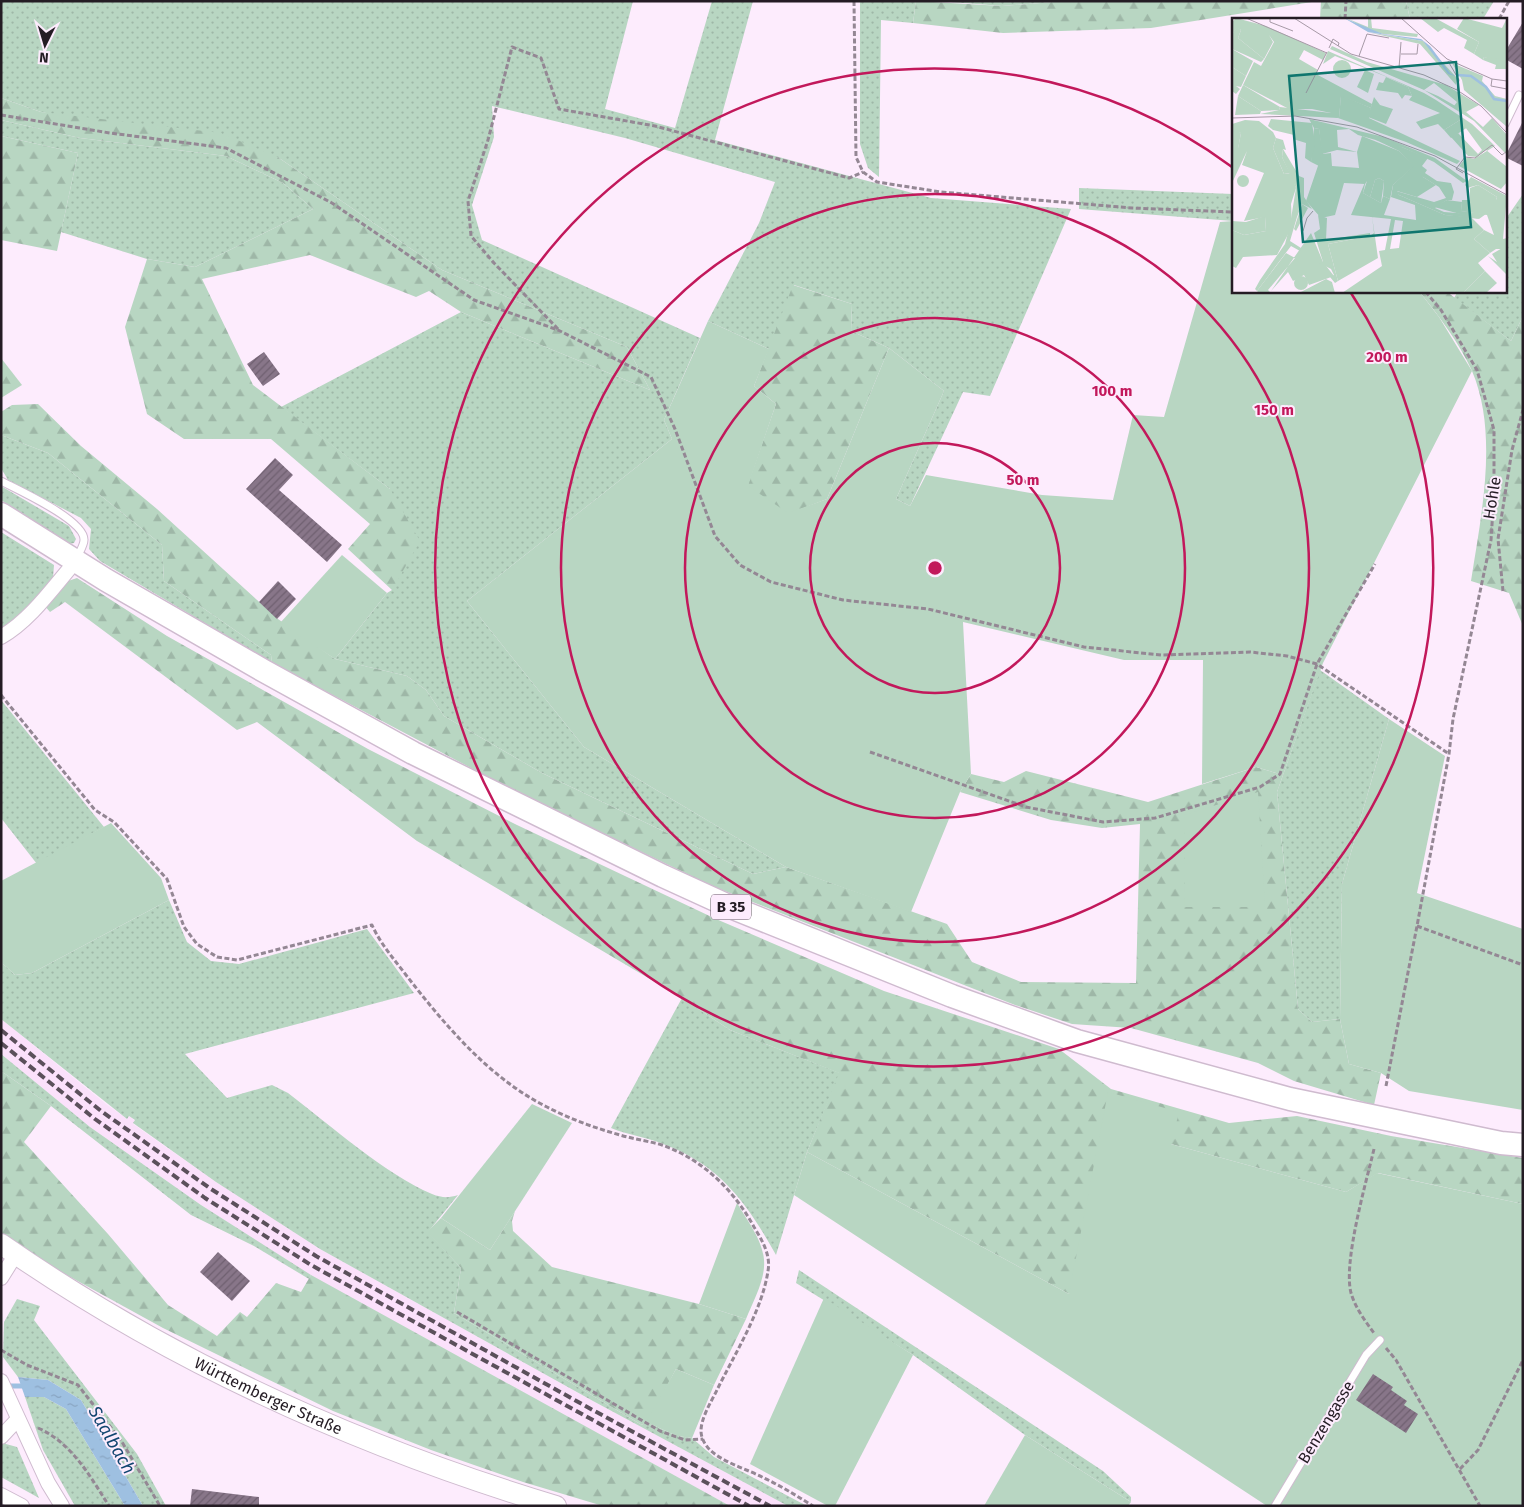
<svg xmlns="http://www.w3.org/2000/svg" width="1524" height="1507" font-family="'Fira Sans',sans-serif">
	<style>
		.built { fill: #fbe1fb }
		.grass { fill: url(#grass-dots) }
		.forest { fill: url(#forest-firs) }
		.garden { fill: #b8d6c2 }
		.water { fill: url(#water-ripples) }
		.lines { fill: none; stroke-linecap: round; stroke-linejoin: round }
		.stream { stroke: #9ec0e1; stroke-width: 5 }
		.building { fill: url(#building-hatch) }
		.lane-casing { stroke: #cfbbcf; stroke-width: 9 }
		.street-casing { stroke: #cfbbcf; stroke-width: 16 }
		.secondary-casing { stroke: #cfbbcf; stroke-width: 22 }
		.primary-casing { stroke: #cfbbcf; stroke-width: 25 }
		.path { stroke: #948794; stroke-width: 3; stroke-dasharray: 5 2.5; stroke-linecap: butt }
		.lane { stroke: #fff; stroke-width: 7 }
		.street { stroke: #fff; stroke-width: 14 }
		.secondary { stroke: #fff; stroke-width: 20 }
		.primary { stroke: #fff; stroke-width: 22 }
		.rail { stroke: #5b505b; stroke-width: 4; stroke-dasharray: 8 4; stroke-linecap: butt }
		.ring { fill: none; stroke: #c2185b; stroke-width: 2.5 }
		.labels { text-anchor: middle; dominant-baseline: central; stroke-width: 4; stroke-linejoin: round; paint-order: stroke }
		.shield { fill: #fdecfd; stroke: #655a65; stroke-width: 1 }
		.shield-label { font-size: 15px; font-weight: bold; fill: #241c24 }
		.street-label { font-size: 16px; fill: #241c24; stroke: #fdecfd }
		.water-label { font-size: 18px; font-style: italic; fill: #124670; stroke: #fdecfd }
		.inset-river { fill: none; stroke: #9ec0e1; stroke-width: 2.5 }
		.inset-road { fill: none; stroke: #a699a6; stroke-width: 1 }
		.view { fill: #0f766e; fill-opacity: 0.15; stroke: #0f766e; stroke-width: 2.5 }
		.inset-edge { fill: none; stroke: #241c24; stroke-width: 2.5 }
		.centre { fill: #c2185b; stroke: #fdecfd; stroke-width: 2.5 }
		.ring-label { font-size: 15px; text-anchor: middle; font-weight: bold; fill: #c2185b; stroke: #fdecfd; stroke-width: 4; stroke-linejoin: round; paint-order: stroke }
	</style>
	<defs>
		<pattern id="grass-dots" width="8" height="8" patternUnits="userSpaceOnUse" patternTransform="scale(1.25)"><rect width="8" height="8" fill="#b8d6c2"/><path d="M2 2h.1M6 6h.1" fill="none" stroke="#9eb7a7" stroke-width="1.8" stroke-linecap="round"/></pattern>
		<pattern id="forest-firs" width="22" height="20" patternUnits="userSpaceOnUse" patternTransform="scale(1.25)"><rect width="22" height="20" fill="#b8d6c2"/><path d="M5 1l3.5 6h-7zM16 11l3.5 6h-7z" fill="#9eb7a7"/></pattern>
		<pattern id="water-ripples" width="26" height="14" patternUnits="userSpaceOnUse" patternTransform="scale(1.25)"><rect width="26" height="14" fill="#9ec0e1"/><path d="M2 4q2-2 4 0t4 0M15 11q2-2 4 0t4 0" fill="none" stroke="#88a4c1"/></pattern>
		<pattern id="building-hatch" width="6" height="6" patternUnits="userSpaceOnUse" patternTransform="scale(1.25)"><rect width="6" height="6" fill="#887689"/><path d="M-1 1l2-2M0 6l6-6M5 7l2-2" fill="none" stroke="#6f6070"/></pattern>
	</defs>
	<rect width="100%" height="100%" fill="#fdecfd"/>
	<path class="built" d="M1,1019l105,85 21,15 2,-3 6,5 -2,3 83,58 104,67 273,152 195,105h-58l-424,-233 -105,-68 -111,-78 -89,-73z"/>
	<g class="grass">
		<path d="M1,1h632l-28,108 70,19 37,-127h41l-38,139 216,58 140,11 -81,187 -27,-4 -53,114 -14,-7 48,-108 -55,-43 -38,-17 1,-27 -58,-19 -25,64 -61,-28 51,-98 16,-41 -150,-44 -133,-32 2,31 -22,68 10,35 218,98 -36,82 8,19 -205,162 117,146 202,120 -33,7 -211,-101 -98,-57 -18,-26 -19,-14 -72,-17 52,-66 5,-3 -2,-101 -109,-82 180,-95 189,78 -23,-43 -185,-77 -163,-112 -238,-46 -40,-14z"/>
		<path d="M860,1h56l-3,22 -32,-3 -2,157 -11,-9 -8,-24z"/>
		<path d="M938,1h127l-63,5z"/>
		<path d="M1406,1h88l-11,18h-73z"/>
		<path d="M1,120l79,18 146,18 57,27 30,26 -118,58 -48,-8 -86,-27 17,-79 -77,-17z"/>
		<path d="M1079,188l154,6v27l-154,-12z"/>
		<path d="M1523,194v122l-12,25 -57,-43 4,-7h47v-71z"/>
		<path d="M1,435l47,18 114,92 2,36 107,74 1,8 -172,-102 -11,-12 2,-20 -10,-11 -73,-38 -7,-12z"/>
		<path d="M1,486l68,40 7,13 -2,4 -5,1 -68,-44z"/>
		<path d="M1,532l53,33 -1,13 -31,37 -21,17z"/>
		<path d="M1320,670l69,49 -47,165 -2,135 -28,3 -14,-13 -21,-217z"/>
		<path d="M1,700l103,127 -67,37 -36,-46z"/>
		<path d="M169,900l18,42 24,19 28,3 128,-35 47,64 -229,61 42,44 45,-13 16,8c42,32 97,81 144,101 10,4 17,4 26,1l-30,37 33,36 -7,45 188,112 4,-3 31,14 15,2 22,19 93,49h-19l-195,-105 -273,-152 -104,-67 -83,-59 2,-3 -6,-4 -2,3 -126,-100v-57l14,13 17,-2z"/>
		<path d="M682,998l48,32 110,43 -33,79 -31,103c-29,-52 -56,-90 -113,-111 -17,-7 -35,-9 -52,-16z"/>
		<path d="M1,1054l89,73 111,78 110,70 -2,4 -55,-33 -63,-31 -140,-109 -50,-35z"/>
		<path d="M799,1270l304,201 28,26v5l-106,-67 -112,-80 -117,-72z"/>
		<path d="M17,1299l23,7 -6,14 103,134 29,52h-23l-62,-106 -33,-20 -30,-3 -15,-20 1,-35z"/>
		<path d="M25,1397h19l22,12 59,97h-50l-32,-56z"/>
		<path d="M1,1433l5,11 11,3 22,51 -38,-21z"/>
	</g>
	<g class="forest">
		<path d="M916,1l86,5 63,-5h253l-167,27 -148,5 -90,-10z"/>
		<path d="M1321,1h85l4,18h-90z"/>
		<path d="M1,98l40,14 180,21 58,25 163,112 185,77 23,43 -189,-78 -32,-21 -13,6 -106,-42 -108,24 51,106 137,104 30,52 -28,49 -44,-41 22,-25 -99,-85h-87l-37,-25 -22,-87 22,-68 48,8 118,-58 -30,-26 -57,-27 -146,-18 -79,-18z"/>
		<path d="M1,136l77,17 -21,98 -56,-11z"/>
		<path d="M793,285l59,19 -1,27 38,17 -62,151 -39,15 -41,-27 29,-83 -22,-18z"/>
		<path d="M1419,291h27l65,50 12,-25v310l-14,-33 -38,-12c10,-65 28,-147 1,-210 -13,-29 -34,-56 -53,-80z"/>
		<path d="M1,358l21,27 -21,13z"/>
		<path d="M38,404l43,42 76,63 121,110 57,40 72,17 19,14 18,26 98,57 211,101 33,-7 161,57 25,38 49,20 115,1 4,-159 -38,4 -51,-8 -91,-28 11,-18 33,8 22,-11 122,31 108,-35 27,8 -6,17 21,217 14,13 28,-3 9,45 32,9 -7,32 -80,-24 -36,-18 -127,-35 -59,-4 -57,-19 -303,-119 -205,-99 -235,-124 -1,-8 -107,-74 -2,-36 -114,-92 -47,-18v-23l11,-7z"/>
		<path d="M77,578l90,58 201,113 149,76 199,94 168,72 175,58 52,40 118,34 68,-7 94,20 132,22v46l-145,-31 -32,19 -175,-48 -102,150 -262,-142 32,-79 -109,-43 -48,-32 -265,-157 -160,-119 -20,8 -172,-128 -15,10 -6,-7 18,-22z"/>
		<path d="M1,1071l50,35 -27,36 84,92 60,71 49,31 23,-24 7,5 29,-34 25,9 10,-17 419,231h-127l-80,-24 -92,-32 -98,-39 -170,-83 -140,-77 -22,-16z"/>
		<path d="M515,1211l-3,10 1,10 39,36 147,37 47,15 -32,66 -38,-16 -27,51 -7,5 -188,-112 7,-45 -34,-36 14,-14 49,32z"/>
	</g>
	<g class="garden">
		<path d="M1233,221v70h186l20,26 33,54 -149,292 -40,112 -27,-8 -54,17 1,-124h-79l-161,-38 8,152 -11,18 -49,120 -125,-45 -202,-120 -117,-146 205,-162 -8,-19 44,-99 61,28 -15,37 22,18 -28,82 40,27 39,-14 62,-151 55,43 -48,108 14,7 16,-31 116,20 71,5 20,-85 31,2 56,-195z"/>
		<path d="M342,555l45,38 -52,66 -55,-36z"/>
		<path d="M1389,719l56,37 -28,137 106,36v181l-114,-19 -28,-18 -32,-9 -9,-45 2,-135z"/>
		<path d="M1258,792l7,115h-80l-1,-92z"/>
		<path d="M111,823l50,55 8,22 -137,73 -17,2 -14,-13v-81z"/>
		<path d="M1108,1092l71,20 -8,32 175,48 31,-19 146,31v302h-256l-473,-311 13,-43 262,142z"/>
		<path d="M532,1104l40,19 -82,127 -49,-32z"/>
		<path d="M737,1203c11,19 29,41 27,64 -1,17 -12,37 -18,52l-47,-15z"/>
		<path d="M824,1298l89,57 -78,151h-7l-78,-42z"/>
		<path d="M676,1369l38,16 -22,53 -15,-2 -31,-14z"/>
		<path d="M1025,1435l106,67 -3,4h-144z"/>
	</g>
	<path class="water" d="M18,1377l30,3 33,20 62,106h-18l-59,-97 -22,-12h-19z"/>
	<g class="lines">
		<path class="stream" d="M4,1386h22"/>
	</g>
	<g class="building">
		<path d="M1523,22v47l-18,-10v-7z"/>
		<path d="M1523,121v45l-18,-9z"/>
		<path d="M264,352l16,22 -17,12 -16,-22z"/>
		<path d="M275,458l18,17 -14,15 63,55 -15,17 -81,-73z"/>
		<path d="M278,581l18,18 -19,20 -18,-17z"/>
		<path d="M218,1252l32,29 -18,20 -32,-29z"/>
		<path d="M1373,1374l20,13 -2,3 16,11 -3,4 14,9 -12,19 -50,-33z"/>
		<path d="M192,1489l67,8v9h-69z"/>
	</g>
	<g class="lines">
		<defs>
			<g id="lane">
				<path d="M1505,124l14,-29"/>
				<path d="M1,481c17,9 84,39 83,59 0,5 -5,13 -7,18"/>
				<path d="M1275,1506l91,-151 14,-15"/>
			</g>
			<g id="street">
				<path d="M1,637c30,-17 53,-51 75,-76"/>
				<path d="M1,1278l15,-24"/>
				<path d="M1,1381l47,102 14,23"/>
				<path d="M1,1437l17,-18"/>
				<path d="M1,1495l21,11"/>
			</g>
			<g id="secondary">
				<path id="s1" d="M1,1244c168,117 359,203 555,262"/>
			</g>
			<path id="primary" d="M1,514l105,66 158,91 149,82 250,123 70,32 219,88 125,45 213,58 211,44 22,2"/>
		</defs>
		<use href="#lane" class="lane-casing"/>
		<use href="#street" class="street-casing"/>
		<use href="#secondary" class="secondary-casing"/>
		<use href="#primary" class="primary-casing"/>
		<g class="path">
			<path d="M854,1l2,156 7,15 14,10 64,10 191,16 101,4"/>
			<path d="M1345,19l1,-18"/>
			<path d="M1499,19l10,-18"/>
			<path d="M1,115l109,18 116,15 106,55 142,97 84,30 93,47 24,52 40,107 25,29 31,17 72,18 85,9 156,38 77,8 89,-3 37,4 30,8 132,90"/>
			<path d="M558,329l-64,-66 -23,-27 -3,-35 20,-61 24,-93 29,11 18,51 96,17 194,52 14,-6"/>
			<path d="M1503,591l-5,-52 14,-89 11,-40"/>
			<path d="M1,695l94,115 19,12 53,57 17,48 13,17 20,13 20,3 135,-35c8,18 21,33 34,50 39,50 83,103 141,132 23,12 48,21 73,28 14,4 28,6 42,10 40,14 72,45 92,82 8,13 17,28 14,44 -6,40 -34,84 -51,119 -6,12 -16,28 -16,41 0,7 4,14 9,19 14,13 37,19 54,28 17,8 33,18 49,28"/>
			<path d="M870,752l156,55 77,15 52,-4 105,-31 20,-13 37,-110 58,-100"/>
			<path d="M1417,926l106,39"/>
			<path d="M1386,1086l31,-160 32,-172 4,-35 38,-179 3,-46v-64l-17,-60 -36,-60 -16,-19"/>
			<path d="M1374,1149c-8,34 -31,113 -23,144 4,14 14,28 23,40"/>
			<path d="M457,1312l203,119 25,9 18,-1"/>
			<path d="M1386,1348l10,12 84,146"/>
			<path d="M1,1350l26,15 51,20 44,57 38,64"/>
			<path d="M38,1428c34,15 52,48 71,78"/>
			<path d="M1460,1469l18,-19 45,-90"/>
		</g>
		<use href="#lane" class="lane"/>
		<use href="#street" class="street"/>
		<use href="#secondary" class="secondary"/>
		<use href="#primary" class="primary"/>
		<g class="rail">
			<path d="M1,1030l100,81 110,78 105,67 273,152 181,98"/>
			<path d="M1,1043l94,76 110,79 106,67 438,241"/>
		</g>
	</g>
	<g class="ring">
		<circle cx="935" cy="568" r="125"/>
		<circle cx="935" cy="568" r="250"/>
		<circle cx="935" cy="568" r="374"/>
		<path d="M1351 293A499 499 0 1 1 1232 167"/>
	</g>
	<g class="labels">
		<rect class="shield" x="711" y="894.5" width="40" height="25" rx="4"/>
		<g class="shield-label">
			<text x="731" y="907">B 35</text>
		</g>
		<g class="street-label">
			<text transform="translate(1492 498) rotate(-81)">Hohle</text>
			<text stroke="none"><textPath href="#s1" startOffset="308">Württemberger Straße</textPath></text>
			<text transform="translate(1326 1422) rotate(-59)">Benzengasse</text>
		</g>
		<g class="water-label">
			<text transform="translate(112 1440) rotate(60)">Saalbach</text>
		</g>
	</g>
	<g transform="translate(1232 18)">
		<rect width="275" height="275" fill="#fdecfd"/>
		<path d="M114,0l22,9v-8l3,-1 1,10 46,6 -1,3 -34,-3 -16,-5zM232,0l38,10 5,-10v46l-23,-7 -1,3 -9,-6 5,-12 -22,-13zM135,14l56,9 34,37 -1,7 -36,-41zM96,33l96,42 12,7 36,24 23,22 -18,11 -9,-1 -17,-19 7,-4 20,21 4,-4 -22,-30 -16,10 -6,-6 -17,5 -5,-7 24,-9 -31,-13 3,-4 -4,-9 -21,-10 -52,-21 -12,8zM220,45l31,13 -1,5 13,15 12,3v28l-43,-37 -2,-10zM0,49l14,9 -5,11 -5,-1 4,3 -4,5 -4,-3zM11,67l37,22 -1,3 -18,1 -23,-15zM192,72l14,6 28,16 17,15 9,-9 15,17v20l-33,-34zM142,79l6,8 13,4 -7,15 -18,-7zM82,110l5,1 4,24 -4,13 -8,-4zM3,112l6,3 -3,16h-6v-18zM44,120l7,2 3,10 -3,-1 -1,8 8,16 -6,1 -11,-26zM148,120l48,20 -6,8 1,11 13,8 -19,12 -20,-6 2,4 46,20 26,2 13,13 -10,9 16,14 -12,10 7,8 -22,22h-121l40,-27 -3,-15 6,-1 6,-31 -40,-4 15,-35 -3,13 18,10 2,-7 7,3 -6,16 32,5 -1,-15 -24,-8 2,-12 20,-19 -14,-15 -23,-11zM163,202l8,1 -4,27 -9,1zM254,132l21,17v15l-6,7 -42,-23 8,-9 7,2zM246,167l19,12 -1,3 -26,1v-13zM215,182l15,2 -1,9 25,3 -7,5 -45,-12zM70,186l6,4 -12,23 -2,-2zM33,198l1,15 -22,4 -12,-5v-9l14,1zM140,198l6,42 -40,23 -10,-37 42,-8 4,-3zM79,215l12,29 11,14 -25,9 -5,-10 -11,6 -5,-9 -17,19zM272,229l3,2v26l-19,-19 9,6 -5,-8zM54,235l9,5 -27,32 3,3h-12l-2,-2zM94,261l6,3 3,11h-36z" fill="#b8d6c2" fill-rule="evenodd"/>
		<path d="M188,0h15l44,24 -5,12 -10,-6 3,-8 -23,-12 -6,4zM5,9l4,3 -3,8 26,21 -3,3 -29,-13v-15zM100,28l35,16 79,23 33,20 -13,7 -5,-2 -7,-4 3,-4 -23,-19 -10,7 -94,-41zM252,39l15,2 8,5v5h-12l1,-4 -13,-5zM154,59l22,10 4,9 -7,-1 -3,4 -4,-6 -22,-3 3,-8 4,1zM109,77l30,13 -2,10 91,43 -3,3 -51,-22 -68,-24 -78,-4 19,-4 1,-3 51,6 8,5zM77,101l75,18 51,21 32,23 -4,2 -29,-21 -30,-14 -46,-13 -9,-6 -12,1 1,17 19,5 -20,-2 -15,4 -3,-25 -5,-1zM51,131l16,27 5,2v19l8,12 -10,-5 -5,13 -7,24 11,7 -1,3 -9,-5 -34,45 -2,-2 5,-9 25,-36 5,-19 6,-37 -14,-31zM190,148l5,4 -2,3 12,8 14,2 3,9 -2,8h-5l-12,8 9,4 26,2 9,5 -34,-4 -46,-20 -3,-4 38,11 12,-4 -7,-11 -16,-10 -4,-5zM239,159l36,19 -4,43 4,-1v11h-11l-6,4 -16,-14 10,-9 10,5 -7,-20 -26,-4 1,-11h34l1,-3 -19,-12 -11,3 -2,-3zM147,160l5,3 -3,22 -11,-6 5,-17zM86,197l9,3 -1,22 44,-7v3l-42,8 10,37 -3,2 -5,-6 4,-2 -3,-6 -12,-6 4,-1 -9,-29 6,-4zM253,253l12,12 -11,10h-23z" fill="#b8d6c2"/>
		<path d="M4,0l30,8 60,27 -3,7 -19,-10 -5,9 19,11 -2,4 56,30 -1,4 -30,-12 -2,22 -8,-2v-3l-19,-4h-23l-46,-24 11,-23 7,4 13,-24 -5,-7 4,7 -9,17 -26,-21 3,-8 -4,-2 -5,6v-12zM0,31l21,12 -7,15 -14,-9zM101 51a9 9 0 1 1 18 0a9 9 0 1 1-18 0ZM133,52l9,4 -6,19 -11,-6zM6,78l23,15 -1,3 -25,1zM39,101l41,4 3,20 -4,19 -6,-4 1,-15 -13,-4 1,-4 -21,-5 -5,-4zM13,102l14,1 14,11 3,6 -3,10 11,26 7,-1 5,15 -5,16 1,23 -15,28 -34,2 -7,11 -4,-2v-36l12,5 22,-4 -1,-14 -21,4 20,-48 -22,-8 5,-14 -15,32v-34l6,-1 3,-15 -9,-2v-7zM228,102l8,7 -17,11 -7,-8zM130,118l37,15 15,15 -21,19 -3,14 -7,-3 1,-15 -5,-3 -4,2 -5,17 -7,-4 4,-12 -2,3 -21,-1 -9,32 -14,3 -15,-17 16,-47 9,-1 1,13 27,2 -2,-16zM5 163a6 6 0 1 1 12 0a6 6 0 1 1-12 0ZM62 265a7 7 0 1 1 14 0a7 7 0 1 1-14 0Z" fill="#b8d6c2"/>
		<path d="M112,0l39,16 38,5 9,7 20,27 5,3 -7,-2 -25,-33 -55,-9z" fill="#9ec0e1"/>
		<path class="inset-river" d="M225,57l14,1 15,11 8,12 13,2"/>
		<path class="inset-road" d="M14,0l81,35M38,0v4l23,9M62,0l57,36 73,21 33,15 24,16 26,27M169,0l46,41 45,20 15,2M97,30l4,-9 6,4 -1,3M169,36h16l1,-10M127,38l8,-22 22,4M216,43l11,19 -2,10M167,50l2,-26M260,61l-1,7 16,3M74,75l21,-41M0,100l63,-2 62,11 78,29 72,39M231,155l-7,-4 9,-12 10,1 17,-13 10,10 5,-4M71,213l4,-13 6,-7"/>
		<path class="view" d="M224,44l15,165 -168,15 -14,-166z"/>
		<rect width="275" height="275" class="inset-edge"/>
	</g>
	<circle cx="935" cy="568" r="8" class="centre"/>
	<g class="ring-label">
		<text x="1387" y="362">200 m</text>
		<text x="1112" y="396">100 m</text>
		<text x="1274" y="415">150 m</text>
		<text x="1023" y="485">50 m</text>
	</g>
	<rect width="1524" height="1507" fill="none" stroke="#241c24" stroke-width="5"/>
	<g transform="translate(45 45) rotate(185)" stroke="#fdecfd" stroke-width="4" paint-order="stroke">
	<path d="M0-4L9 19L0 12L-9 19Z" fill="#241c24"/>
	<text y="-8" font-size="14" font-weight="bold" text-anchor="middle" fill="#241c24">N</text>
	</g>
</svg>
